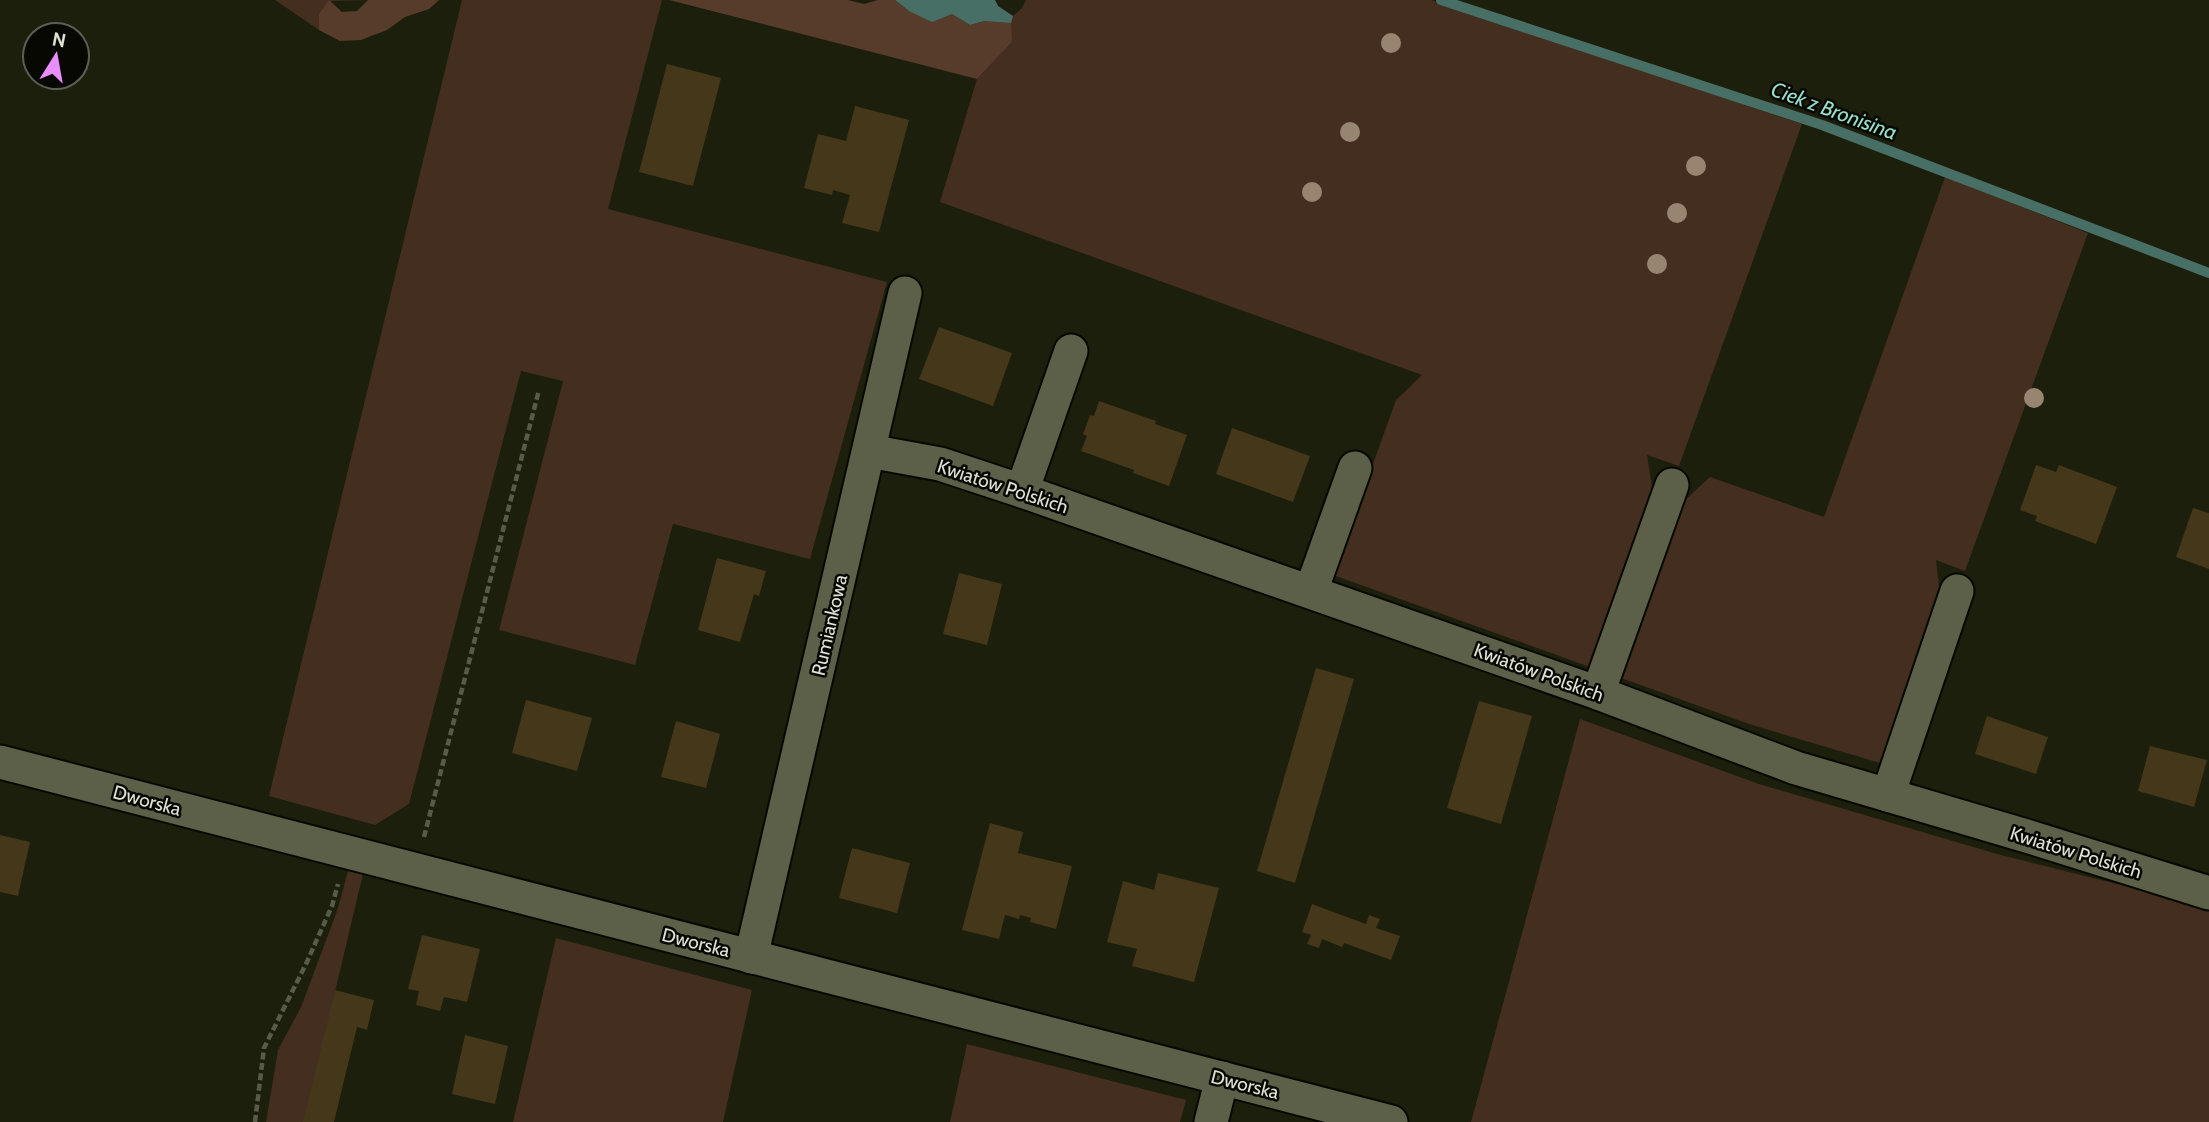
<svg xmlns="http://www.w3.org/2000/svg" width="2209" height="1122" font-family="Cabin,sans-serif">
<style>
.green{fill:#442e20}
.forest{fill:#573c2b}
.water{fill:#486f66}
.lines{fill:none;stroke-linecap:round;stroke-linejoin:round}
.stream{stroke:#486f66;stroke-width:10}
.building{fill:#44371a}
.street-casing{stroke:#070900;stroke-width:37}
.path{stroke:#585b49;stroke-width:4.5;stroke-dasharray:7 3.5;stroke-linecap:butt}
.street{stroke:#5c6049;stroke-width:33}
.tree{fill:#978571}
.labels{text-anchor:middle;stroke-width:5;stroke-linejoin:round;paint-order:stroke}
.street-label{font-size:19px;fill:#dfe1d4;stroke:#070802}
.water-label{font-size:21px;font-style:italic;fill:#95dfcd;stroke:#070802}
</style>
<rect width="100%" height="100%" fill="#1c1f0b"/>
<g class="green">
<polygon points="275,0 368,0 329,1 319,14 319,30"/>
<polygon points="462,0 662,0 608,209 887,282 810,559 673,524 635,665 499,630 563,381 521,371 409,804 375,825 269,796"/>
<polygon points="895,0 995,0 998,6 1013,16 1022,8 1026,0 1431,0 1802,124 1679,466 1647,455 1653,493 1590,667 1333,575 1396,400 1422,375 940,202 977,79 1012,42 984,21 970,25 952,14 932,22"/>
<polygon points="1945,177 2088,233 1965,571 1936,560 1940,595 1880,763 1749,724 1621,678 1682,503 1710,477 1824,517"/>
<polygon points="1580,719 1759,784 1997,854 2209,907 2209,1122 1471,1122"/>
<polygon points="348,871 363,874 304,1122 266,1122 278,1050 301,1007 337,911"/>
<polygon points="556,938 752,990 723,1122 513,1122"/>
<polygon points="967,1044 1186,1100 1180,1122 950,1122"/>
</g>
<g class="forest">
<polygon points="329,0 342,12 357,11 368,0 439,0 429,9 405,17 387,30 361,40 340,41 319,30 319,14"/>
<polygon points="669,0 848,0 864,4 878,0 895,0 909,11 952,14 970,25 984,21 1011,23 1012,42 977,79"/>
</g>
<polygon class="water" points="895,0 995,0 998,6 1013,16 1011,23 984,21 970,25 952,14 932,22 909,11"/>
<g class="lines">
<polyline class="stream" points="1441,0 1822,125 2209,273"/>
</g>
<g class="building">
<polygon points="667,64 721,78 693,186 639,172"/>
<polygon points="855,106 909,120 879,232 842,223 850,195 833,190 832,195 804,188 818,134 846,141"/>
<polygon points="939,327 1012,353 993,406 919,379"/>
<polygon points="1099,401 1156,421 1155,424 1187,435 1169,486 1133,473 1134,470 1081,451 1087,436 1083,434 1090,415 1094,416"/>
<polygon points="1232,428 1310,456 1293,502 1216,474"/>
<polygon points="2036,465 2056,472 2059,465 2117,487 2096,544 2035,521 2037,516 2020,510"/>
<polygon points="2193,508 2209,513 2209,569 2176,557"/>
<polygon points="717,558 766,571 759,596 754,594 740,642 698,630"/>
<polygon points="959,573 1002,584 987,645 943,634"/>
<polygon points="1316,668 1354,679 1295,883 1257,871"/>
<polygon points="526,700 592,718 577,771 512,753"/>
<polygon points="1479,701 1532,716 1501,824 1447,808"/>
<polygon points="1987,716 2048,737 2036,774 1975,754"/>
<polygon points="676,721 720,734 706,788 661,777"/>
<polygon points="2150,746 2207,760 2194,807 2138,791"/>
<polygon points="990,823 1023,832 1018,853 1072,866 1056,929 1030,922 1031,918 1020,915 1019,919 1005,915 999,939 962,930"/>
<polygon points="0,835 30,842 18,896 0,892"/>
<polygon points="852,848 910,863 897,913 839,898"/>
<polygon points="1158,873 1219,888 1194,982 1132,966 1137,949 1107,942 1123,881 1154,890"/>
<polygon points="1312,904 1366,924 1369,915 1380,919 1376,928 1400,936 1391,960 1344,943 1342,947 1322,939 1319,948 1307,944 1311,935 1302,932"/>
<polygon points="422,935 480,949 467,1002 444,997 440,1011 416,1005 419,991 408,989"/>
<polygon points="335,990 374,1000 367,1030 357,1027 334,1122 303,1122"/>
<polygon points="465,1035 508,1046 495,1104 452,1094"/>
</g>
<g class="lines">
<g class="street-casing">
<g id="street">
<polyline points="869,451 940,464 1022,491 1598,693 1796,768 2033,838 2209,893"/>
<polyline points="1022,491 1071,351"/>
<polyline points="1311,591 1355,468"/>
<polyline points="1598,693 1672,485"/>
<polyline points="0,762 1391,1122"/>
<polyline points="1888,795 1957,591"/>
<polyline points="751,957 905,293"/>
<polyline points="1211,1122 1222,1078"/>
</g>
</g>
<g class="path">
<polyline points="424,837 539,390"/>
<polyline points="255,1122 264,1048 306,964 332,906 338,884"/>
</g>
<use href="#street" class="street"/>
</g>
<g class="tree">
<circle cx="1391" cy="43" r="10"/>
<circle cx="1350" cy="132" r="10"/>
<circle cx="1696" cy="166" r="10"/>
<circle cx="1312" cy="192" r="10"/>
<circle cx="1677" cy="213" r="10"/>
<circle cx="1657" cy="264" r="10"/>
<circle cx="2034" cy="398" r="10"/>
</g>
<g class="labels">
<g class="street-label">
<text transform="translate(1003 486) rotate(18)" y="7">Kwiatów Polskich</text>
<text transform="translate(829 625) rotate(-77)" y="7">Rumiankowa</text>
<text transform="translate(1539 672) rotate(20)" y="7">Kwiatów Polskich</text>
<text transform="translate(147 800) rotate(15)" y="7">Dworska</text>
<text transform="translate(2076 852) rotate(17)" y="7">Kwiatów Polskich</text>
<text transform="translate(696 942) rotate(14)" y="7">Dworska</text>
<text transform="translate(1245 1084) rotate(14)" y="7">Dworska</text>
</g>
<g class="water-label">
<text transform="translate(1834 111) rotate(20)" y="7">Ciek z Bronisina</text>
</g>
</g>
<g transform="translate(56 56) rotate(11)"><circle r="33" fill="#070802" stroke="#5d5f56" stroke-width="2"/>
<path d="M0-5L12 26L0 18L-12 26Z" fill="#e98efe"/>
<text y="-10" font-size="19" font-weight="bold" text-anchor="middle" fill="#dfe1d4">N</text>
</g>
</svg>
